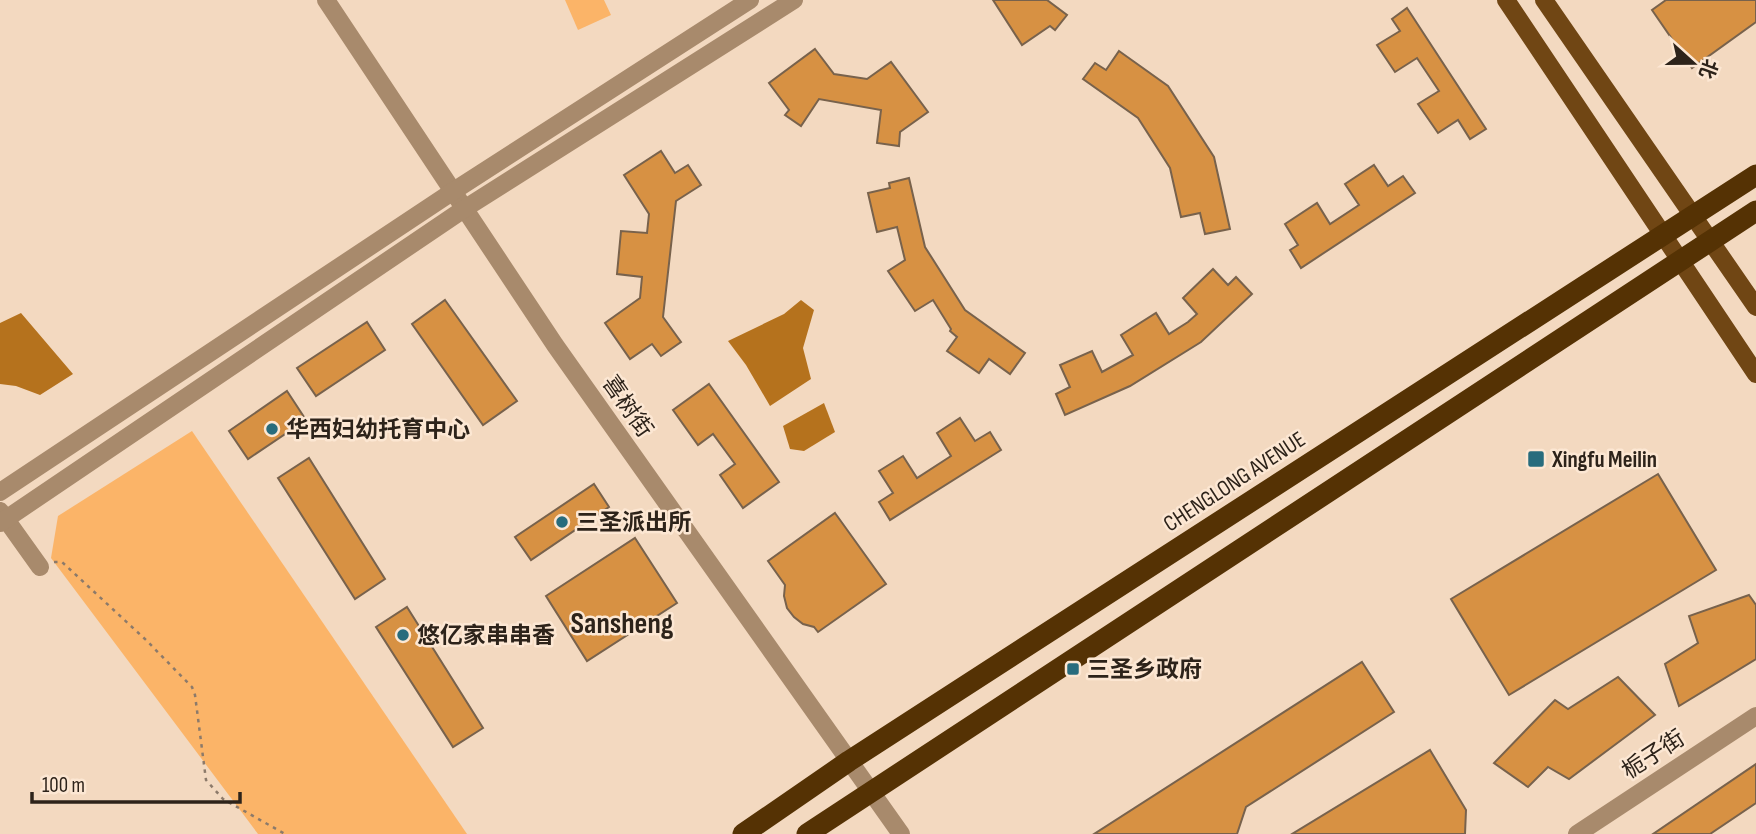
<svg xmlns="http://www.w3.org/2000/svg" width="1756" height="834" font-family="'Sofia Sans Condensed','Noto Sans SC',sans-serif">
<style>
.green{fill:#fbb468}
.water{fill:#b5721d}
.building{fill:#d79143;stroke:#78624c;stroke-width:2}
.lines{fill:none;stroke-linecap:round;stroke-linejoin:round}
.path{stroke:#8c7a6a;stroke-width:2.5;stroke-dasharray:3.5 5;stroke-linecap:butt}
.minor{stroke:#a88a6c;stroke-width:18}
.major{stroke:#704614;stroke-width:18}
.highway{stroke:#553204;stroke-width:21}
.poi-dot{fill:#286c7d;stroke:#fce7d3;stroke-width:2.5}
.labels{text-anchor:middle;stroke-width:5;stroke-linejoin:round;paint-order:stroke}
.street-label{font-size:23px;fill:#2d231a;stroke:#fce7d3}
.poi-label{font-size:23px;font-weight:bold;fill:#2d231a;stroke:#fce7d3;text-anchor:start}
.district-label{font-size:30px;font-weight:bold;fill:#2d231a;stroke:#fce7d3}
</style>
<rect width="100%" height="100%" fill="#f3d9c0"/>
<g class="green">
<polygon points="565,0 604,0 611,15 578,30"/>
<polygon points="192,431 467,834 258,834 51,558 58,516"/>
</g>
<g class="water">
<polygon points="801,300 814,310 803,348 811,379 770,406 746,365 728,341 784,314"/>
<polygon points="21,313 73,374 40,395 16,386 0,384 0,323"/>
<polygon points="824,403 835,432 804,451 790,449 783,426"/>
</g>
<g class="building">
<polygon points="993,0 1047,0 1067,15 1055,30 1050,26 1022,45"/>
<polygon points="1666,0 1756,0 1756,22 1692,68 1652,10"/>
<polygon points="1407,8 1486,129 1470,139 1458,120 1438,133 1418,104 1439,91 1417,58 1395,72 1377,45 1400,31 1392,19"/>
<polygon points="815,49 834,74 867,79 891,62 928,112 900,132 899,146 877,143 881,110 819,99 801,126 785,115 789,110 769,83"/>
<polygon points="1119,51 1168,86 1214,157 1230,229 1205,234 1200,213 1181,217 1170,168 1138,118 1083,79 1095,63 1106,70"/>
<polygon points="661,151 675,173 688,165 701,185 676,201 663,317 681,342 661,356 652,344 630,359 605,323 640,298 642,277 617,274 621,231 647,233 649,214 624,175"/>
<polygon points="1374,165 1388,186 1403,176 1415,193 1301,268 1290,250 1298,245 1285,224 1317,203 1330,224 1359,205 1345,184"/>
<polygon points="909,178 925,247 965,310 1025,353 1010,374 989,359 979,373 947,351 957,337 950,331 951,329 933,300 915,311 888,271 905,260 897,227 877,232 868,193 890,188 889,183"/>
<polygon points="1213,269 1228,285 1236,277 1252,294 1201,342 1130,386 1065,415 1056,394 1070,387 1060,365 1092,351 1102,372 1133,355 1121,335 1156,313 1169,334 1188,322 1197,314 1183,298"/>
<polygon points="445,300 517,401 483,425 412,324"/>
<polygon points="367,322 385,350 316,396 297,368"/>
<polygon points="709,384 779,482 743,508 720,475 735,464 713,434 698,445 673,410"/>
<polygon points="287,391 306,420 248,459 229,431"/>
<polygon points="960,418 975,441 990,432 1001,450 890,520 879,502 893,493 879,471 903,456 917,478 951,456 937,433"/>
<polygon points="309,458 385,579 355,599 278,478"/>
<polygon points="1658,474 1716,570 1509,695 1451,599"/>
<polygon points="594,484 609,507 531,560 515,537"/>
<polygon points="835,513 886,584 818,632 814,627 803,624 794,617 787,608 784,596 785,585 768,561"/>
<polygon points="635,538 677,603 587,661 546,596"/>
<polygon points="1749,595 1756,605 1756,659 1679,706 1665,664 1698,643 1689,616"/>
<polygon points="407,607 483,728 453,747 376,627"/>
<polygon points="1362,662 1394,712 1246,807 1237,834 1094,834"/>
<polygon points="1618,677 1655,715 1569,779 1548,767 1528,787 1494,763 1555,700 1568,709"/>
<polygon points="1430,750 1466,810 1465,834 1292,834"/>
<polygon points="1756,764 1756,803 1710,834 1653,834"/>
</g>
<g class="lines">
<polyline class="path" points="54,562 62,562 146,640 192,687 195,695 206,780 223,799 285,834"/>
<g class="minor">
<polyline points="326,0 555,345 901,834"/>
<polyline points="0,492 452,192 750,0"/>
<polyline points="0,511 40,567"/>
<polyline points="0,523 464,209 794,0"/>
<polyline points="1577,834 1756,716"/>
</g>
<g class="major">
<polyline points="1506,0 1756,374"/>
<polyline points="1544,0 1756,307"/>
</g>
<g class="highway">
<polyline points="743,834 849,761 1756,175"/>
<polyline points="807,834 1756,211"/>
</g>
</g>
<g class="poi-dot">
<circle cx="272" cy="429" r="7"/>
<rect x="1527" y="450" width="18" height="18" rx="3.5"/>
<circle cx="562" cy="522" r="7"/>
<circle cx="403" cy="635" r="7"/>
<rect x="1066" y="662" width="14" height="14" rx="3.5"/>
</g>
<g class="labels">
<g class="street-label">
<text transform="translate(628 406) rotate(55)" y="8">喜树街</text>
<text transform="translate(1234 481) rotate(-33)" y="8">CHENGLONG AVENUE</text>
<text transform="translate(1653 754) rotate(-33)" y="8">栀子街</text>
</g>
<g class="poi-label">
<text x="286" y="437">华西妇幼托育中心</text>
<text x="1552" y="467">Xingfu Meilin</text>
<text x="576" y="530">三圣派出所</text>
<text x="417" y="643">悠亿家串串香</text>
<text x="1087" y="677">三圣乡政府</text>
</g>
<g class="district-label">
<text x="622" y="633">Sansheng</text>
</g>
</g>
<g transform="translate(1693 63) rotate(111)" stroke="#fce7d3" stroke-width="5" paint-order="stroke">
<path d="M0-5L12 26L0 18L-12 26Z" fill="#2d231a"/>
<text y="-10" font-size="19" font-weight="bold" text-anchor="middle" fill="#2d231a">北</text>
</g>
<path d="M32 792v10h208v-10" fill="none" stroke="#2d231a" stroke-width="3.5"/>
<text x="42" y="792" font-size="21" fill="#2d231a" stroke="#fce7d3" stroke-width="5" paint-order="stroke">100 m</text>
</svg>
